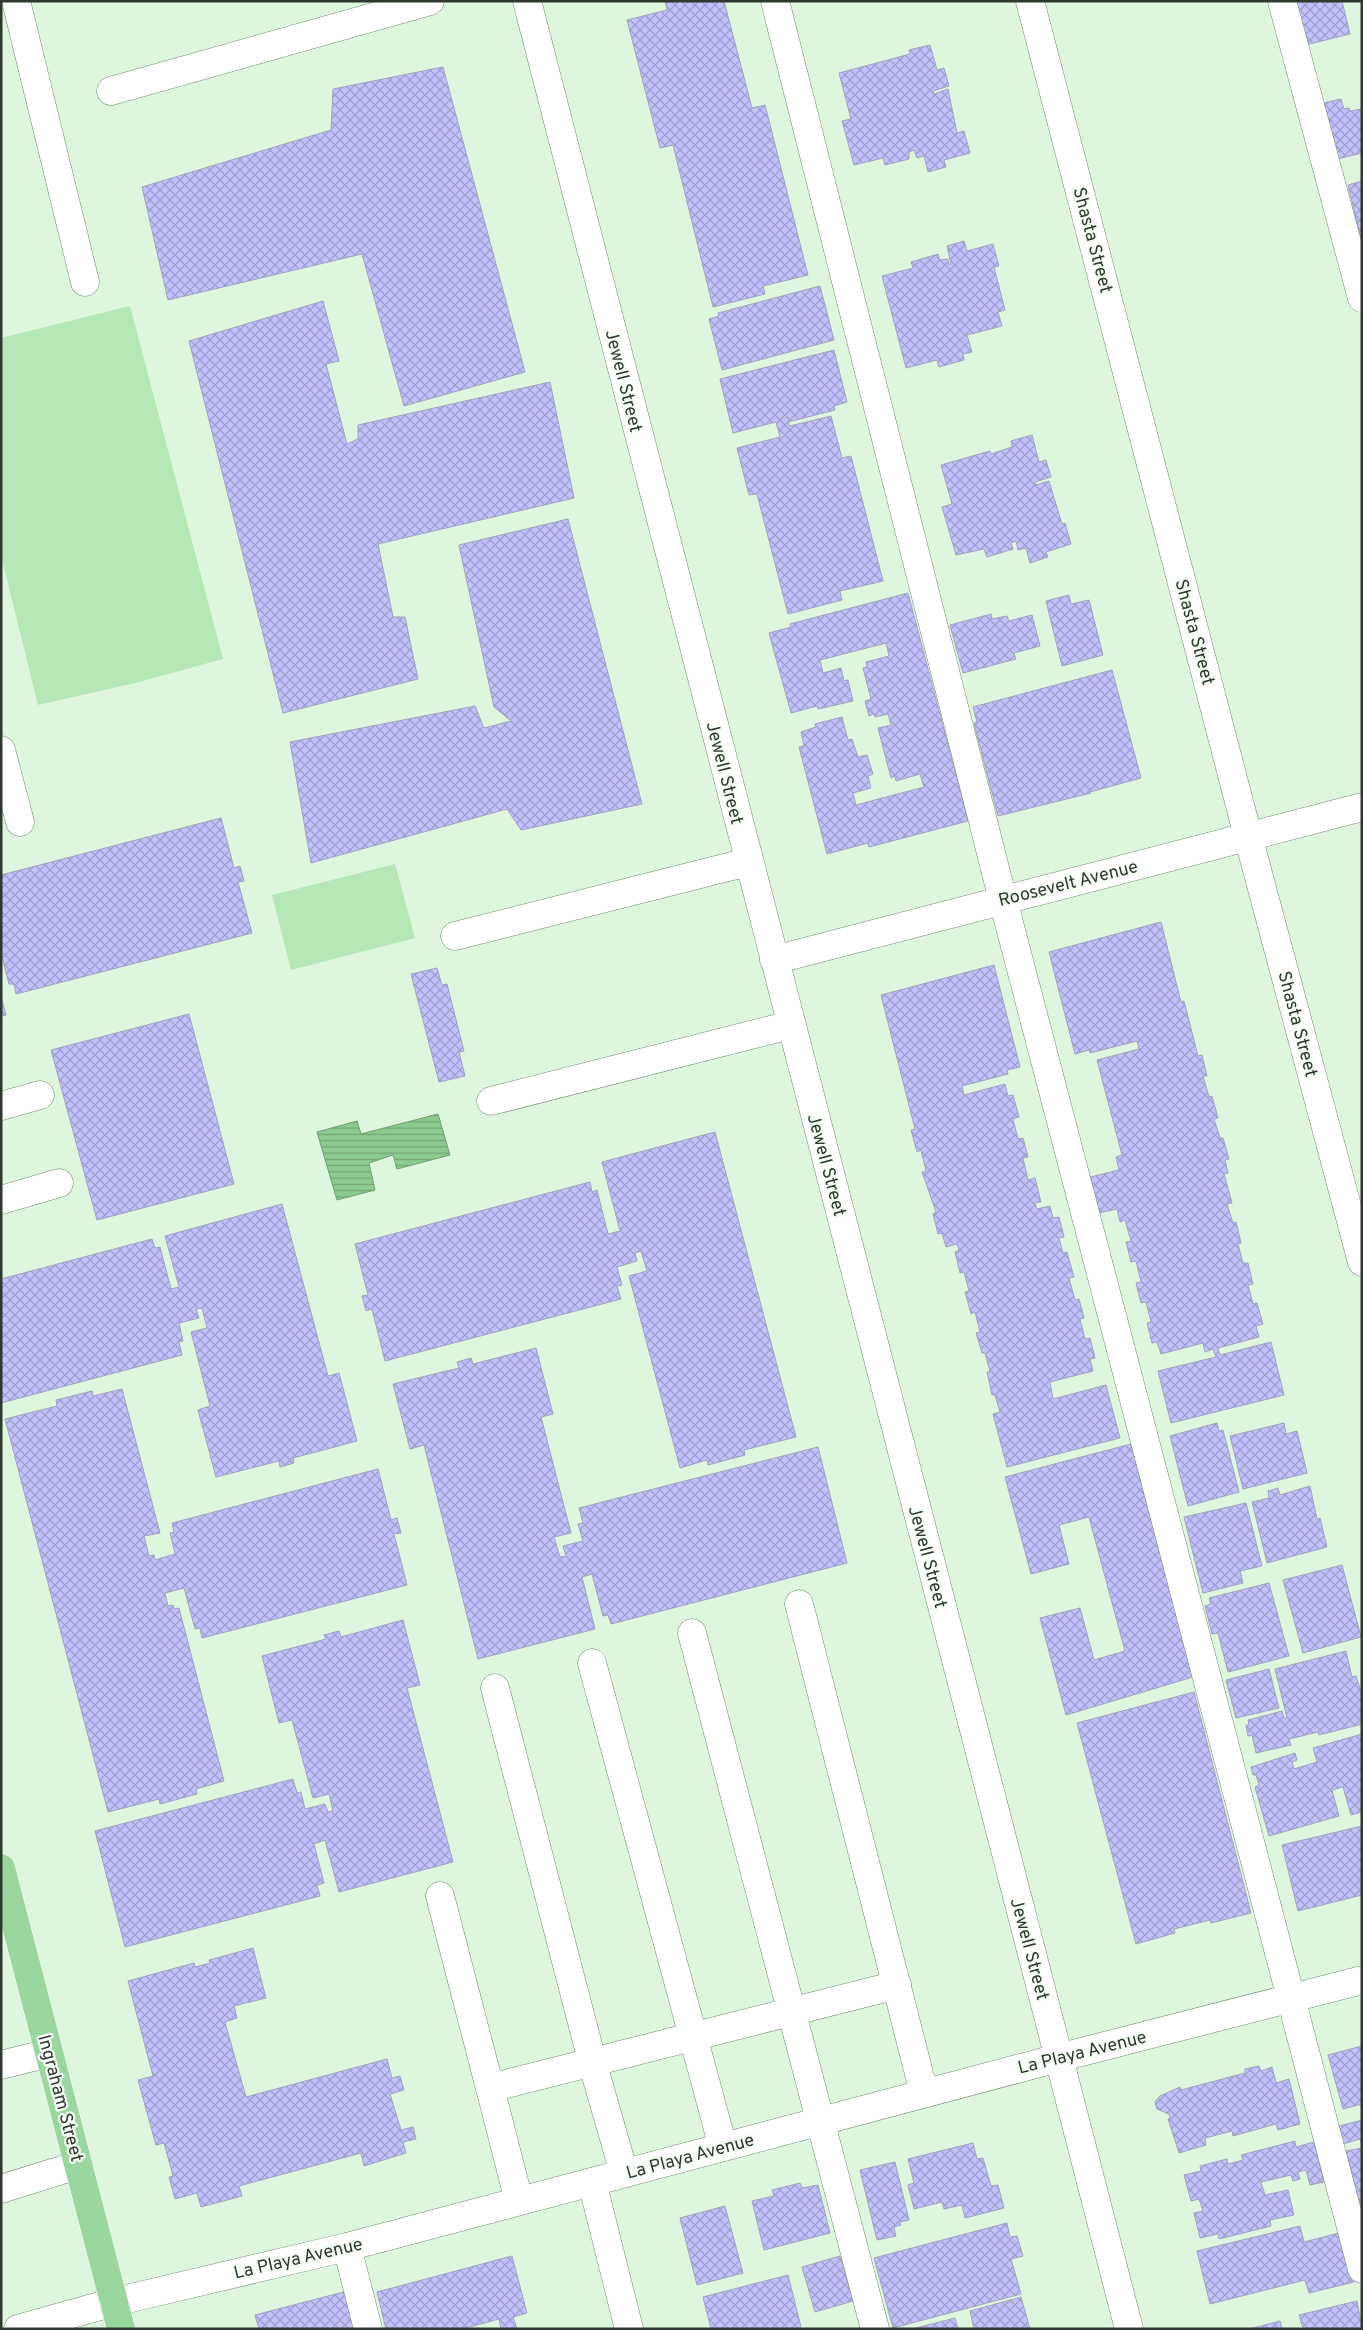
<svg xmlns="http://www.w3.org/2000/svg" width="1363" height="2330" font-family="Overpass,sans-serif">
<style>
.grass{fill:#b5e8b6}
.water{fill:url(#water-rules);stroke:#709f72}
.building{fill:url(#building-cross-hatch);stroke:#a2a2bd}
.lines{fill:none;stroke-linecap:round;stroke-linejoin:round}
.minor-casing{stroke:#748974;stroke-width:29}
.major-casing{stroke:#fff;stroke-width:29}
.minor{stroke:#fff;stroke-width:28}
.major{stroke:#99d79f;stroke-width:28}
.labels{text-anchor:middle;stroke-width:4.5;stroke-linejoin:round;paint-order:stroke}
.street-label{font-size:18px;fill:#2f382f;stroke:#f5fef5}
</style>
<defs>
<pattern id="water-rules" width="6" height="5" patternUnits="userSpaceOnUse" patternTransform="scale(1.25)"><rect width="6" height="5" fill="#8ccb8f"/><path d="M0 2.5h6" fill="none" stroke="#73a675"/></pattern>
<pattern id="building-cross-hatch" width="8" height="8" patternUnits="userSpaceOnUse" patternTransform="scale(1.25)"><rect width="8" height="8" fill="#c2c1fe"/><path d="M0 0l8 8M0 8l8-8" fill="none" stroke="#9e9ece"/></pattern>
</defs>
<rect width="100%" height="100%" fill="#def5de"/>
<g class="grass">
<polygon points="130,306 223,659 135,683 38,705 1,555 1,338"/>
<polygon points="395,864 415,938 291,970 272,895"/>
</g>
<polygon class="water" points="438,1114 450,1155 397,1169 393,1155 369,1163 375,1190 337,1200 317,1132 357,1121 361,1134"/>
<g class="building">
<polygon points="665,1 724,1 752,108 765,105 808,275 763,286 765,294 713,307 673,145 660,148 627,20 667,10"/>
<polygon points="1303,1 1342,1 1350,34 1305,45 1294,3"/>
<polygon points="930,45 937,70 944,68 949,86 933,91 934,94 948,89 957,133 964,131 970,153 944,160 946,167 928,172 924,156 917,158 914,150 909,152 909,159 885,165 883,158 854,165 842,121 851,119 839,73 910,54 909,50"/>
<polygon points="443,67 525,372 404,406 362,254 168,300 142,187 331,130 333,89"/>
<polygon points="1341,99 1344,109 1349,108 1350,111 1362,109 1362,153 1333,160 1319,104"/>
<polygon points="1362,181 1362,243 1348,185"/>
<polygon points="964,241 967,251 993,244 999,266 994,267 1005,310 998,312 1002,326 967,335 972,352 963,354 964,360 939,367 937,360 906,368 882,276 913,268 911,262 938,254 940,260 948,259 949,264 951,264 947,246"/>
<polygon points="820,286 834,340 722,370 709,319 719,316 718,313"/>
<polygon points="323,301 339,361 326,364 347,444 358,439 358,425 550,382 574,498 378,544 393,617 405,617 418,679 283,713 189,341"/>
<polygon points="834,350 847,402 834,406 835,410 788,422 790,426 831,416 842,458 851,456 883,581 840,591 842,600 788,614 757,494 749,495 737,448 780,437 776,422 733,433 720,379"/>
<polygon points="1032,435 1039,462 1046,460 1051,477 1035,482 1036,485 1049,481 1062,524 1065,523 1071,544 1046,552 1048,557 1030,563 1026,548 1018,550 1016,541 1011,543 1013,549 987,557 984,549 956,555 942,507 952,504 941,465 990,451 991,454 1012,447 1011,441"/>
<polygon points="568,519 642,804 521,830 507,809 311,863 290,742 475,706 484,728 511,721 494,707 459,545"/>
<polygon points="908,593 968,821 869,847 868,843 827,854 799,747 804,746 801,732 816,727 815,724 842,717 848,740 852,739 858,757 867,755 873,774 868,776 871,788 853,793 856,805 924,787 920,774 896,781 895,776 891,778 878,728 891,725 888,714 875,717 874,714 869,716 865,701 871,699 863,668 867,667 866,662 889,656 886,643 820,660 823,673 841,668 844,681 848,680 853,701 818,709 817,706 791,713 769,633 791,627 790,624"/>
<polygon points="1069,595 1071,604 1089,600 1103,655 1062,666 1046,601"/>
<polygon points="991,614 992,619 1007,616 1009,621 1032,615 1040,646 1014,653 1016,659 963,673 950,625"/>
<polygon points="1112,670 1141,778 1090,792 1091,793 998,816 974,723 977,722 973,707"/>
<polygon points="221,818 234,868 240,866 244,881 238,882 252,933 16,994 14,984 9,984 1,953 1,875"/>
<polygon points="1161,922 1181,1002 1184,1001 1198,1056 1202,1055 1207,1076 1203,1076 1209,1097 1212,1096 1218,1118 1214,1119 1220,1138 1223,1138 1229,1159 1225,1160 1228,1173 1224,1174 1232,1203 1227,1204 1233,1223 1236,1222 1241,1243 1238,1244 1243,1263 1248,1263 1253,1284 1248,1285 1253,1304 1257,1303 1263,1324 1256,1326 1259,1337 1218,1348 1220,1355 1271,1342 1284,1395 1171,1423 1158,1371 1216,1357 1213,1349 1205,1352 1203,1343 1161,1354 1157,1342 1152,1343 1147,1323 1151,1322 1146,1302 1141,1303 1136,1283 1141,1282 1136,1261 1131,1262 1126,1242 1131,1241 1125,1220 1120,1222 1117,1209 1099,1213 1090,1177 1119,1170 1116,1157 1122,1155 1097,1060 1139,1049 1137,1041 1090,1053 1089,1050 1075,1054 1049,952"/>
<polygon points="994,965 1020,1067 1007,1070 1008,1074 962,1086 964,1095 1005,1084 1008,1096 1013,1095 1019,1117 1013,1119 1018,1139 1023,1138 1028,1157 1023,1158 1028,1180 1035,1178 1041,1202 1035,1203 1037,1209 1050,1206 1053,1218 1059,1217 1064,1237 1059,1238 1063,1253 1067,1252 1074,1277 1069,1278 1075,1300 1079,1299 1084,1318 1080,1319 1085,1339 1090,1338 1095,1358 1090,1359 1093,1371 1050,1382 1053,1399 1106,1385 1120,1438 1007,1467 993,1414 1000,1412 995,1395 992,1395 987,1372 990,1372 985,1353 982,1353 976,1333 980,1332 975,1312 971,1314 965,1292 969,1291 964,1272 960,1273 955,1252 959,1250 957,1244 946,1247 942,1233 938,1234 933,1214 936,1212 922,1172 926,1171 921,1150 917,1152 911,1130 915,1129 881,995"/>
<polygon points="437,968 442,985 447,984 464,1051 459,1052 465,1076 439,1082 411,974"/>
<polygon points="1,996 6,1015 1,1016"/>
<polygon points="189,1014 234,1184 97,1220 51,1050"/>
<polygon points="715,1132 796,1437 744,1450 745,1455 708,1465 707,1460 680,1468 629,1276 647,1271 641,1251 635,1253 637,1261 617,1267 622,1285 617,1286 621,1299 385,1361 372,1309 366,1311 362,1296 368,1295 355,1244 590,1182 592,1192 597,1190 608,1234 620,1231 602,1162"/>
<polygon points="282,1204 328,1376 339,1373 357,1441 293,1458 294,1463 280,1467 279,1461 216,1477 198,1410 210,1406 191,1332 207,1328 202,1308 196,1309 199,1318 179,1323 183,1341 179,1342 182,1355 1,1403 1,1279 152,1239 155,1248 160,1247 171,1289 179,1287 165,1236"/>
<polygon points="536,1348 553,1414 541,1417 571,1533 554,1537 560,1557 566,1556 563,1546 583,1541 578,1524 583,1523 579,1508 818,1447 847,1563 611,1624 608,1615 603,1616 592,1574 582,1577 595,1629 478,1659 424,1445 410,1449 393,1384 459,1368 457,1362 471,1358 473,1364"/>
<polygon points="122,1389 160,1533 144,1536 149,1556 154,1555 155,1560 175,1554 170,1533 174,1532 172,1523 378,1469 391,1520 397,1518 401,1533 394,1534 407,1585 202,1638 200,1628 195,1629 184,1588 165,1593 168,1606 173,1605 174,1609 179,1608 224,1781 196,1789 197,1794 160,1804 159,1799 108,1812 5,1419 57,1406 56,1400 92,1391 93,1396"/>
<polygon points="1217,1423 1219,1431 1223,1430 1239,1492 1188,1506 1170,1436"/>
<polygon points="1284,1423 1286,1434 1297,1431 1307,1473 1243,1489 1230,1436"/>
<polygon points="1131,1444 1193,1677 1066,1715 1040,1618 1080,1608 1094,1660 1125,1651 1089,1517 1059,1525 1069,1564 1031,1574 1005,1477"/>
<polygon points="1310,1486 1317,1519 1320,1518 1327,1547 1267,1563 1252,1502 1269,1498 1268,1491 1278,1488 1280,1495"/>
<polygon points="1246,1503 1262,1566 1240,1571 1243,1583 1203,1593 1184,1517"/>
<polygon points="1342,1565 1361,1637 1303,1653 1283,1580"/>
<polygon points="1269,1583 1289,1656 1228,1672 1218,1633 1212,1634 1205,1606 1211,1604 1209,1598"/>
<polygon points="403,1620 420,1685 407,1688 453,1862 339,1892 325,1840 314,1844 324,1883 317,1885 320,1896 125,1947 95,1831 293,1779 297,1793 301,1792 305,1809 325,1804 328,1812 333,1811 329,1794 313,1798 292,1720 279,1723 262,1656 326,1639 324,1635 339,1631 341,1637"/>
<polygon points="1346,1651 1352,1677 1356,1676 1362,1695 1362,1724 1319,1735 1318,1732 1289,1739 1291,1745 1256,1753 1252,1735 1248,1736 1246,1725 1249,1725 1248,1720 1282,1711 1284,1718 1287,1718 1275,1669"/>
<polygon points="1269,1669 1279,1708 1236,1718 1226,1680"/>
<polygon points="1194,1692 1251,1913 1211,1923 1210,1920 1174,1929 1175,1933 1136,1944 1077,1723"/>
<polygon points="1362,1734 1362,1812 1351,1815 1343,1787 1332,1790 1339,1816 1269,1836 1255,1787 1259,1785 1256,1775 1253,1775 1251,1767 1295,1753 1297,1760 1292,1762 1294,1769 1317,1762 1313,1748"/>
<polygon points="1362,1826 1362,1895 1298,1911 1282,1845"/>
<polygon points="253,1948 266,1998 234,2006 237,2018 225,2022 246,2097 387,2059 392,2078 400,2076 404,2090 390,2094 401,2130 413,2127 416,2139 403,2142 406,2153 364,2166 361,2153 239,2186 242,2196 201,2207 197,2193 175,2199 169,2177 173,2176 164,2143 156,2145 138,2080 153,2076 128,1981 194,1963 195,1967 210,1963 209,1960"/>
<polygon points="1362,2046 1362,2104 1343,2109 1328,2055"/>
<polygon points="1259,2066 1261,2071 1272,2067 1276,2083 1289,2079 1300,2124 1278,2130 1276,2124 1233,2136 1232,2131 1205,2138 1206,2145 1179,2153 1168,2119 1170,2118 1169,2114 1157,2109 1155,2102 1160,2096 1180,2087 1181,2090 1245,2073 1245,2069"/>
<polygon points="1362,2120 1362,2146 1360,2139 1343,2144 1339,2126"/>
<polygon points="1295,2141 1296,2147 1314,2142 1324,2182 1310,2185 1306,2170 1298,2172 1300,2179 1293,2181 1291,2175 1261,2182 1265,2195 1288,2190 1294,2215 1270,2220 1271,2226 1219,2239 1218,2234 1200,2238 1194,2213 1203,2211 1199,2199 1191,2201 1184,2175 1201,2171 1200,2166 1227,2159 1228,2164 1243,2160 1241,2155"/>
<polygon points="973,2143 977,2159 983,2158 991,2186 998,2185 1004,2208 965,2218 962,2205 944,2209 942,2202 914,2209 908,2185 914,2183 908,2159"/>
<polygon points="1362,2148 1362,2206 1360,2206 1346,2151"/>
<polygon points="895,2162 909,2220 900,2222 901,2225 894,2227 896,2236 877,2240 860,2170"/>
<polygon points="800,2183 802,2188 818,2185 830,2233 764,2250 752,2201 774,2196 772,2190"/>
<polygon points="725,2206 743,2273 697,2285 680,2218"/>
<polygon points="1007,2223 1010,2237 1017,2236 1023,2256 1011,2259 1021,2294 893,2328 874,2258"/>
<polygon points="1300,2226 1304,2242 1339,2233 1354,2282 1309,2293 1305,2280 1210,2304 1197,2251"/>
<polygon points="512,2256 527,2313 513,2317 517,2329 501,2329 499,2319 462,2329 386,2329 377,2292"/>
<polygon points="840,2256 853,2301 815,2312 802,2267"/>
<polygon points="788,2275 801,2327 794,2329 711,2329 703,2297"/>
<polygon points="355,2289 366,2329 259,2329 255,2315"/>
<polygon points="1021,2297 1030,2329 974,2329 970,2311"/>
<polygon points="1357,2301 1362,2329 1303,2329 1299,2315"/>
<polygon points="955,2318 958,2329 912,2329"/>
<polygon points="1280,2321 1282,2329 1249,2329"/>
</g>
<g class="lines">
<g class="minor-casing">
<g id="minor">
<polyline points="16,1 85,282"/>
<polyline points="527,1 1129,2329"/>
<polyline points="775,1 1003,900 1362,2269"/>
<polyline points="1030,1 1248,836 1362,1262"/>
<polyline points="1282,1 1362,298"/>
<polyline points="111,91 430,1"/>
<polyline points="1,750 20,822"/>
<polyline points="455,936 748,862"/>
<polyline points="774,960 1362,807"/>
<polyline points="491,1101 790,1025"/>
<polyline points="1,1106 40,1095"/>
<polyline points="1,1200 59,1183"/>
<polyline points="799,1604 924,2093"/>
<polyline points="692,1633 875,2329"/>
<polyline points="592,1663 723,2147"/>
<polyline points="495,1688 595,2072 624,2173"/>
<polyline points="440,1896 490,2088"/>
<polyline points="1,2065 49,2053"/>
<polyline points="592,2182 629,2329"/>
<polyline points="1,2189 78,2165"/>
<polyline points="519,2201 490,2088 897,1985"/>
<polyline points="347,2247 368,2329"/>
<polyline points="18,2329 114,2302 347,2247 1058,2058 1362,1980"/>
</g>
</g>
<g class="major-casing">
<polyline id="major" points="1,1868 121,2329"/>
</g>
<use href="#minor" class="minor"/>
<use href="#major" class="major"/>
</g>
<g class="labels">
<g class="street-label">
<text transform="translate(1093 240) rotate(75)" y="6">Shasta Street</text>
<text transform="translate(624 381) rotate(76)" y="6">Jewell Street</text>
<text transform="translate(1195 632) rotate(75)" y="6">Shasta Street</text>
<text transform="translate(725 773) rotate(76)" y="6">Jewell Street</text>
<text transform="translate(1068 883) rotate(-14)" y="6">Roosevelt Avenue</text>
<text transform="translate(1298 1024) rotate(75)" y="6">Shasta Street</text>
<text transform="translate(827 1165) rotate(75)" y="6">Jewell Street</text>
<text transform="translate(928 1557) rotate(75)" y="6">Jewell Street</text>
<text transform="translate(1030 1949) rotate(75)" y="6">Jewell Street</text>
<text transform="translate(1082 2052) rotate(-14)" y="6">La Playa Avenue</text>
<text transform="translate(61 2098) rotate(75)" y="6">Ingraham Street</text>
<text transform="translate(690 2156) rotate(-15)" y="6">La Playa Avenue</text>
<text transform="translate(298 2258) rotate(-13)" y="6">La Playa Avenue</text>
</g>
</g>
<rect width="1363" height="2330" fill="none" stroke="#2f382f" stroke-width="5"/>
</svg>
